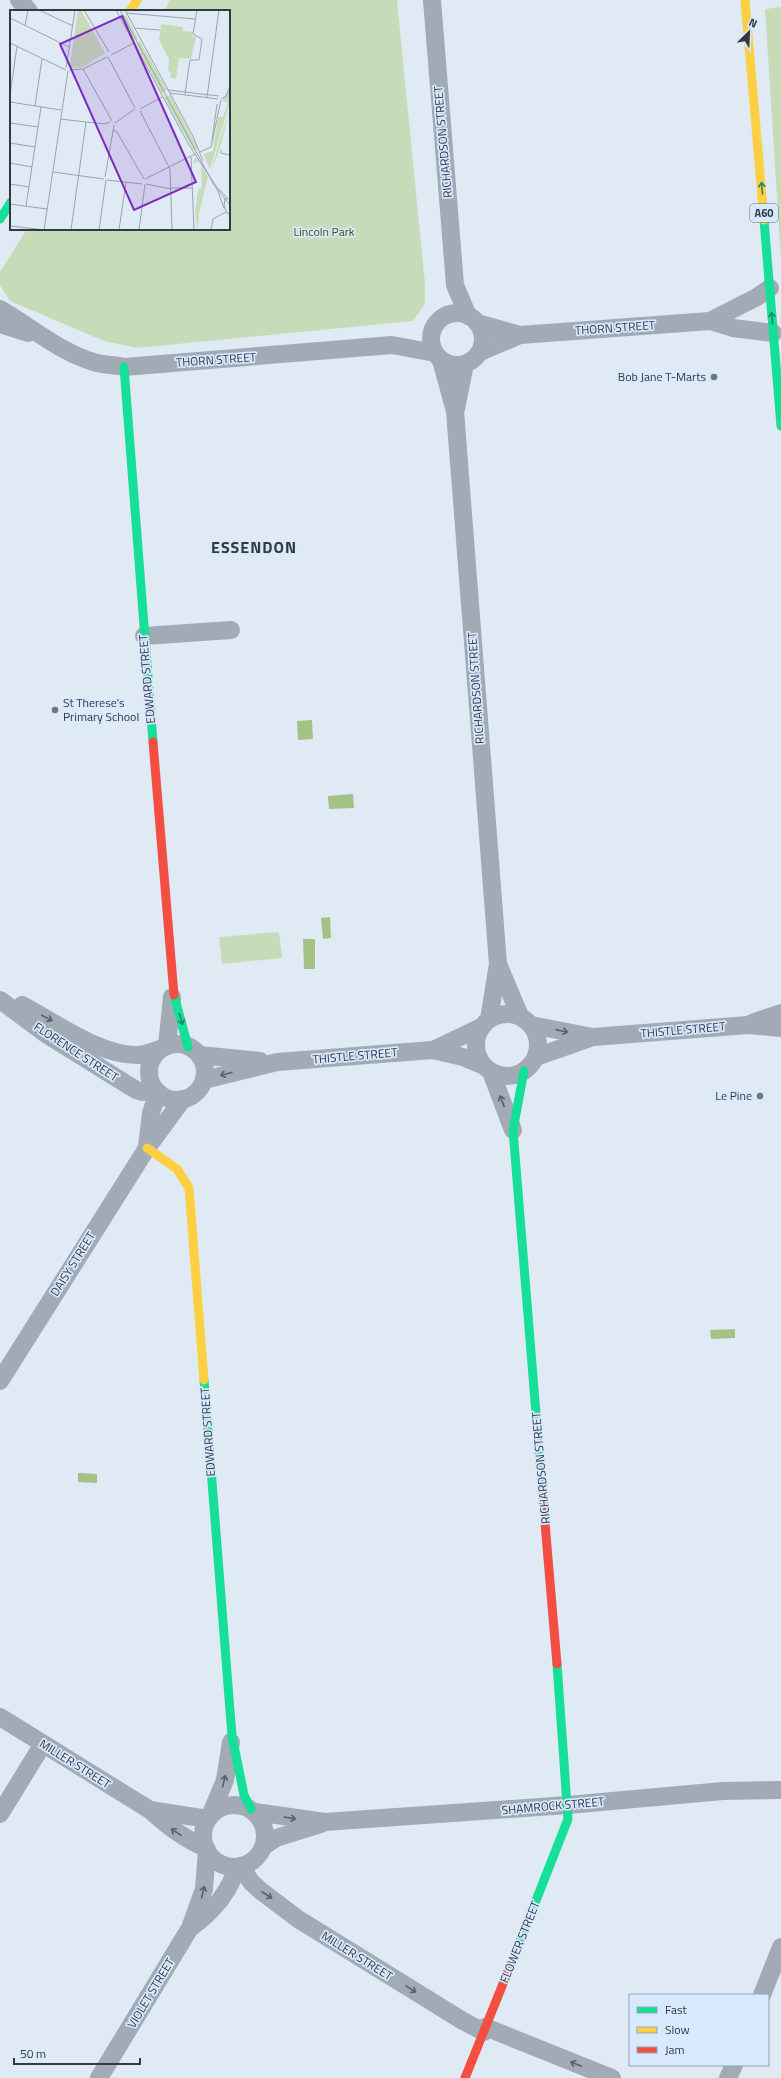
<svg xmlns="http://www.w3.org/2000/svg" width="781" height="2078" font-family="'Titillium Web',sans-serif">
<style>
.green{fill:#c6dcb9}
.water{fill:#a4c186}
.lines{fill:none;stroke-linecap:round;stroke-linejoin:round}
.street{stroke:#a1aab5;stroke-width:18}
.fast{stroke:#16e098;stroke-width:9}
.slow{stroke:#ffcf43;stroke-width:9}
.jam{stroke:#f24e42;stroke-width:9}
.oneway{stroke:#258469}
.oneway2{stroke:#58616b}
.poi-dot{fill:#6e7781;stroke:#d8e9fd;stroke-width:1.5}
.labels{text-anchor:middle;stroke-width:3.5;stroke-linejoin:round;paint-order:stroke}
.shield{fill:#d8e9fd;stroke:#636e7b;stroke-width:1}
.shield-label{font-size:11px;font-weight:bold;fill:#313943}
.street-label{font-size:12px;fill:#313943;stroke:#d8e9fd}
.park-label{font-size:12px;fill:#38500f;stroke:#d8e9fd}
.poi-label{font-size:12px;fill:#313943;stroke:#d8e9fd;text-anchor:end}
.district-label{font-size:16px;font-weight:bold;letter-spacing:1px;fill:#313943;stroke:#d8e9fd}
.inset-road{fill:none;stroke:#9aa3ae;stroke-width:1}
.view{fill:#7b2cbf;fill-opacity:0.15;stroke:#7b2cbf;stroke-width:2}
.inset-edge{fill:none;stroke:#313943;stroke-width:2}
</style>
<rect width="100%" height="100%" fill="#e0eaf5"/>
<g class="green">
<polygon points="170,0 397,0 425,284 425,304 413,321 137,348 104,341 10,301 0,285 0,272 27,229 229,229 229,11 164,11"/>
<polygon points="781,7 781,260 765,9"/>
<polygon points="279,932 282,958 222,964 219,937"/>
</g>
<g class="water">
<polygon points="312,720 313,739 298,740 297,721"/>
<polygon points="353,794 354,808 329,809 328,796"/>
<polygon points="330,917 331,938 323,939 321,918"/>
<polygon points="303,939 315,939 315,969 304,969"/>
<polygon points="735,1329 735,1338 711,1339 710,1330"/>
<polygon points="78,1473 97,1474 97,1483 78,1482"/>
</g>
<g class="lines">
<g class="street">
<polyline points="19,0 29,11"/>
<polyline points="432,0 455,285 468,316"/>
<path d="M0 309C32 327 60 353 97 363 105 365 115 365 124 367L392 345 435 353"/>
<circle cx="457" cy="339" r="26"/>
<polyline points="710,321 757,297 770,288"/>
<polyline points="477,323 520,335"/>
<polyline points="0,324 28,333"/>
<polyline points="480,352 520,335 710,321 733,328 773,333"/>
<polyline points="441,360 455,411 498,964 489,1019"/>
<polyline points="456,409 465,364"/>
<polyline points="144,636 231,630"/>
<polyline points="498,964 520,1016"/>
<polyline points="0,1000 46,1034 136,1090 143,1092 156,1090"/>
<path d="M22 1005C55 1022 101 1057 140 1055 146 1054 154 1051 160 1049"/>
<circle cx="507" cy="1045" r="31"/>
<polyline points="752,1023 781,1013"/>
<polyline points="531,1025 593,1037"/>
<circle cx="177" cy="1072" r="28"/>
<polyline points="167,1046 172,997"/>
<polyline points="433,1050 479,1028"/>
<polyline points="199,1055 260,1061"/>
<polyline points="536,1057 593,1037 748,1025 781,1028"/>
<polyline points="491,1072 513,1130"/>
<polyline points="204,1080 277,1062 433,1050 463,1057 482,1065"/>
<polyline points="147,1147 151,1113 158,1092"/>
<polyline points="0,1381 147,1148 183,1099"/>
<path d="M0 1717 150 1810C167 1826 184 1839 206 1848"/>
<circle cx="234" cy="1836" r="31"/>
<polyline points="150,1810 208,1819"/>
<polyline points="255,1812 325,1822 568,1805 723,1791 781,1790"/>
<polyline points="0,1814 43,1744"/>
<polyline points="210,1816 225,1780 231,1742"/>
<polyline points="264,1846 276,1838 321,1824"/>
<polyline points="241,1866 251,1882 261,1891 298,1919 463,2021 484,2032"/>
<path d="M193 1926C213 1911 230 1891 237 1867"/>
<polyline points="762,1995 781,1947"/>
<polyline points="485,2027 612,2078"/>
<polyline points="99,2078 190,1928 204,1889 207,1850"/>
<polyline points="728,2078 734,2065"/>
</g>
<g class="fast">
<polyline points="0,219 11,202"/>
<polyline points="764,220 781,426"/>
<polyline points="124,367 153,742"/>
<polyline points="174,995 188,1047"/>
<polyline points="524,1071 513,1130 542,1488"/>
<polyline points="204,1380 232,1736 244,1795 251,1809"/>
<polyline points="513,1959 568,1819 557,1664"/>
</g>
<g class="slow">
<polyline points="745,0 764,220"/>
<polyline points="130,11 137,0"/>
<polyline points="147,1148 177,1169 189,1188 204,1380"/>
</g>
<g class="jam">
<polyline points="153,742 174,995"/>
<polyline points="542,1488 557,1664"/>
<polyline points="465,2078 513,1959"/>
</g>
</g>
<defs><path id="oneway-shaft" d="M-6 0H5M1.5-3L5.5 0L1.5 3" fill="none" stroke-width="1.6" stroke-linecap="round" stroke-linejoin="round"/></defs>
<g class="oneway">
<use href="#oneway-shaft" transform="translate(762 188) rotate(-95)"/>
<use href="#oneway-shaft" transform="translate(772 318) rotate(-95)"/>
<use href="#oneway-shaft" transform="translate(181 1019) rotate(74)"/>
</g>
<g class="oneway2">
<use href="#oneway-shaft" transform="translate(47 1018) rotate(28)"/>
<use href="#oneway-shaft" transform="translate(562 1031) rotate(12)"/>
<use href="#oneway-shaft" transform="translate(226 1074) rotate(166)"/>
<use href="#oneway-shaft" transform="translate(502 1101) rotate(-111)"/>
<use href="#oneway-shaft" transform="translate(224 1781) rotate(-76)"/>
<use href="#oneway-shaft" transform="translate(290 1818) rotate(10)"/>
<use href="#oneway-shaft" transform="translate(176 1832) rotate(-146)"/>
<use href="#oneway-shaft" transform="translate(203 1892) rotate(-77)"/>
<use href="#oneway-shaft" transform="translate(267 1895) rotate(33)"/>
<use href="#oneway-shaft" transform="translate(411 1989) rotate(32)"/>
<use href="#oneway-shaft" transform="translate(576 2064) rotate(-158)"/>
</g>
<g class="poi-dot">
<circle cx="714" cy="377" r="4"/>
<circle cx="55" cy="710" r="4"/>
<circle cx="760" cy="1096" r="4"/>
</g>
<g class="labels">
<rect class="shield" x="750" y="204" width="28" height="18" rx="3"/>
<g class="shield-label">
<text x="764" y="217">A60</text>
</g>
<g class="street-label">
<text transform="translate(443 142) rotate(-95)" y="4">RICHARDSON STREET</text>
<text transform="translate(615 328) rotate(-4)" y="4">THORN STREET</text>
<text transform="translate(216 360) rotate(-4)" y="4">THORN STREET</text>
<text transform="translate(147 679) rotate(-95)" y="4">EDWARD STREET</text>
<text transform="translate(476 688) rotate(-94)" y="4">RICHARDSON STREET</text>
<text transform="translate(683 1030) rotate(-5)" y="4">THISTLE STREET</text>
<text transform="translate(76 1052) rotate(33)" y="4">FLORENCE STREET</text>
<text transform="translate(355 1056) rotate(-5)" y="4">THISTLE STREET</text>
<text transform="translate(73 1264) rotate(-58)" y="4">DAISY STREET</text>
<text transform="translate(208 1432) rotate(-94)" y="4">EDWARD STREET</text>
<text transform="translate(541 1468) rotate(-95)" y="4">RICHARDSON STREET</text>
<text transform="translate(75 1764) rotate(32)" y="4">MILLER STREET</text>
<text transform="translate(553 1806) rotate(-5)" y="4">SHAMROCK STREET</text>
<text transform="translate(520 1942) rotate(-68)" y="4">FLOWER STREET</text>
<text transform="translate(357 1956) rotate(32)" y="4">MILLER STREET</text>
<text transform="translate(151 1993) rotate(-59)" y="4">VIOLET STREET</text>
</g>
<g class="park-label">
<text x="324" y="236">Lincoln Park</text>
</g>
<g class="poi-label">
<text x="706" y="381">Bob Jane T-Marts</text>
<text x="63" y="707" text-anchor="start">St Therese's<tspan x="63" dy="14">Primary School</tspan></text>
<text x="752" y="1100">Le Pine</text>
</g>
<g class="district-label">
<text x="254" y="553">ESSENDON</text>
</g>
</g>
<g transform="translate(10 10)">
<rect width="220" height="220" fill="#e0eaf5"/>
<path d="M68 0H71L95 43 73 57 62 58 60 56ZM116 5 128 29 124 31 111 7ZM151 14 173 17V21L183 22 182 26 186 27 181 49 169 48 166 69 160 68 161 62 158 61 159 49 149 30ZM130 31 157 80 152 83 125 34ZM220 79V92L200 159 193 144 203 141 208 107H213L218 93 213 91V89ZM160 85 188 138 184 141 154 87ZM220 98 210 138 201 162 208 136ZM185 147 192 156 198 167 189 203 188 220 185 202 188 180 192 178 191 155 189 152 183 153Z" fill="#c6dcb9"/>
<path class="inset-road" d="M29 0 63 16M74 0 99 42M106 0 179 135 206 176 214 198M110 0 204 175 220 195M115 0 183 126 193 151M116 3 185 9M0 8 59 37M15 16 18 0M124 18 150 20M0 33 56 60M101 45 124 33M98 47 125 98M56 58 65 0M73 59 102 111M59 60 73 59 97 47M158 80 209 86M160 83 208 89M175 84 180 50H189L192 29 183 24 187 0M0 85 7 36M197 87 209 0M211 89 216 86 220 76M0 92 51 100M25 96 32 49M130 99 152 87M130 101 160 159 162 220M50 109 94 114 100 112M0 113 28 117M105 113 125 99M103 120 107 122 134 169M202 131 207 94M0 133 25 137M211 140V143L220 145M190 142 201 137 211 90M181 147 184 220M0 153 22 157M43 162 94 169M95 167 104 115M135 169 185 144M97 170 132 174M0 174 19 177M136 174 161 179M161 178H182M208 178 218 189M218 189H215L214 196 217 203 220 204M0 194 37 199M16 196 31 97M0 216 36 220M34 220 58 61M61 220 76 112M89 220 96 170M109 220 116 172M129 220 135 174M201 220 203 209 216 202"/>
<path class="view" d="M112 6 186 172 124 200 50 34Z"/>
<rect width="220" height="220" class="inset-edge"/>
</g>
<rect x="629" y="1994" width="140" height="72" fill="#d8e9fd" stroke="#95a3b3"/>
<rect x="637" y="2007" width="20" height="6" fill="#16e098" stroke="#95a3b3"/>
<text x="665" y="2014" font-size="12" fill="#313943">Fast</text>
<rect x="637" y="2027" width="20" height="6" fill="#ffcf43" stroke="#95a3b3"/>
<text x="665" y="2034" font-size="12" fill="#313943">Slow</text>
<rect x="637" y="2047" width="20" height="6" fill="#f24e42" stroke="#95a3b3"/>
<text x="665" y="2054" font-size="12" fill="#313943">Jam</text>
<g transform="translate(749 32) rotate(24)" stroke="#d8e9fd" stroke-width="3" paint-order="stroke">
<path d="M0-3L7 15L0 10L-7 15Z" fill="#313943"/>
<text y="-6" font-size="11" font-weight="bold" text-anchor="middle" fill="#313943">N</text>
</g>
<path d="M14 2058v6h126v-6" fill="none" stroke="#313943" stroke-width="2"/>
<text x="20" y="2058" font-size="12" fill="#313943" stroke="#d8e9fd" stroke-width="3" paint-order="stroke">50 m</text>
</svg>
